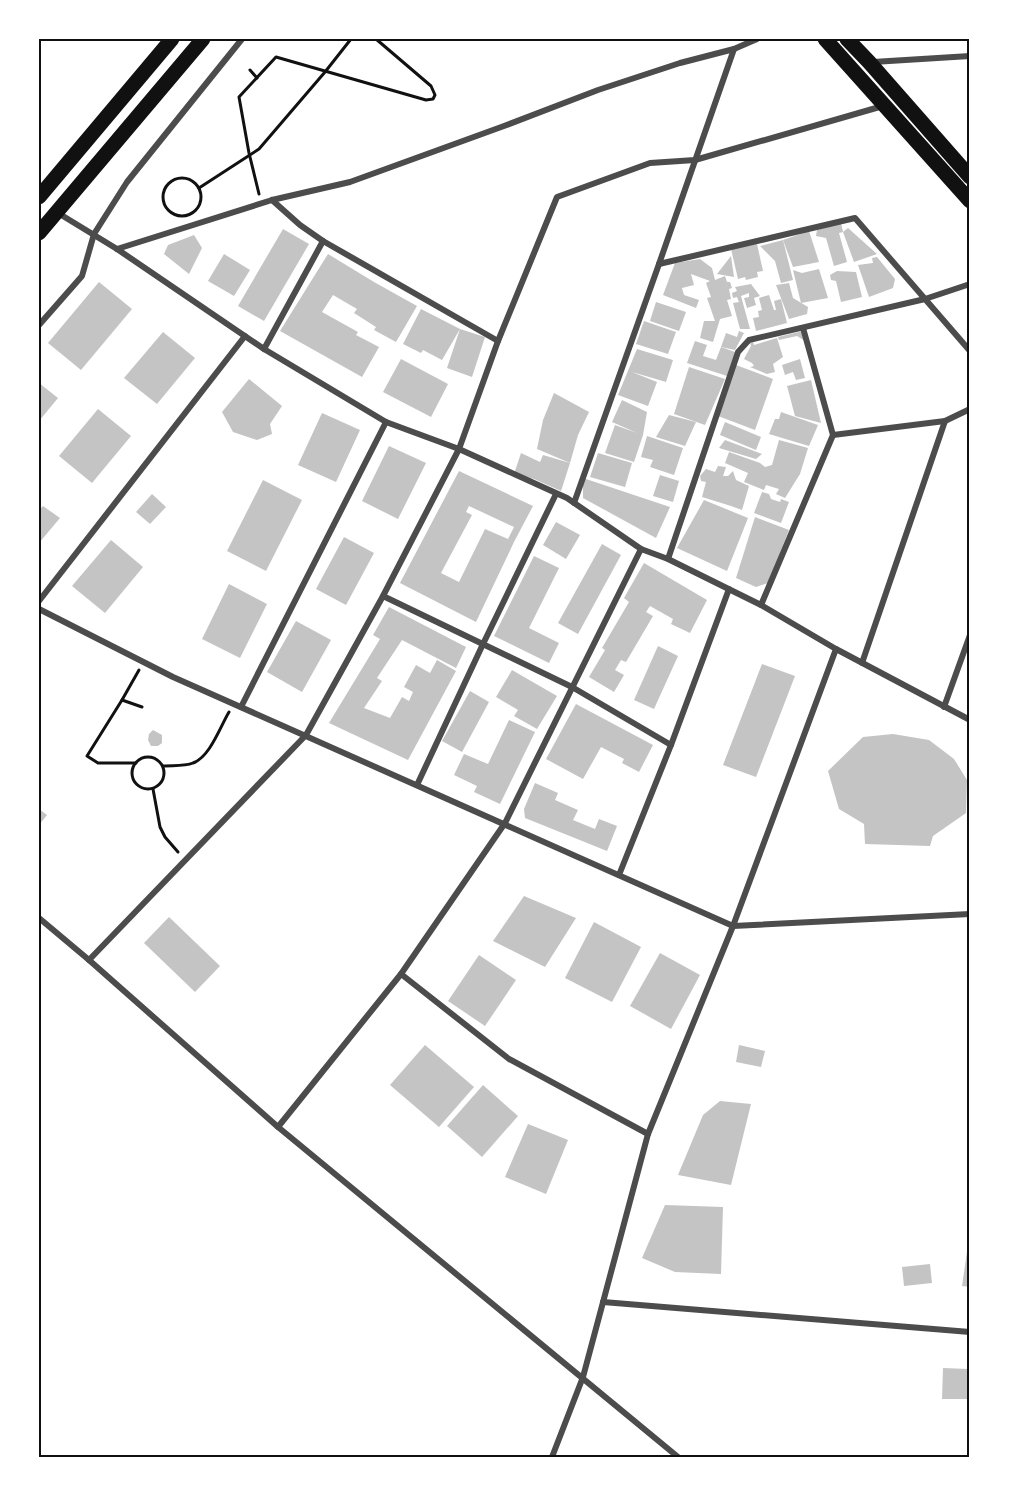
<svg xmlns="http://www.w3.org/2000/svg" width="1009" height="1496" font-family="'Space Grotesk',sans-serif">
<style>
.building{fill:#c4c4c4;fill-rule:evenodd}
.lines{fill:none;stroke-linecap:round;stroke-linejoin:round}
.path{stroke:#111;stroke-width:3}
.minor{stroke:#4c4c4c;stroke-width:6}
.primary{stroke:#111;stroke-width:15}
.neatline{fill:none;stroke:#111;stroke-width:2}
</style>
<rect width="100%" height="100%" fill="#fff"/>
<g class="building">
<polygon points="841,223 843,232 839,233 847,262 834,266 826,238 816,236 817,230"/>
<polygon points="848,228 877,254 854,262 843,232"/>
<polygon points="283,229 309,244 264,321 238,306"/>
<polygon points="809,231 819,262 793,267 783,240"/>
<polygon points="194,235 202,248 189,274 164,254 168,245"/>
<polygon points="783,240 793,280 781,283 775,261 760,246"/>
<polygon points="757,244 763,271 757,272 758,277 746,280 745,277 738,279 731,249"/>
<polygon points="224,254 250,270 234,296 208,281"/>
<polygon points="328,254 374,282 417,306 396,342 374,330 376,327 354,313 357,309 333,295 322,312 358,332 356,335 379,347 362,377 280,331"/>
<polygon points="731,256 734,277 717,274"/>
<polygon points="877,257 895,279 893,288 869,297 858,265 873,263 872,258"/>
<polygon points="700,259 712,268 715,280 725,276 727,282 730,282 732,288 729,289 731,299 727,300 732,316 720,319 713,342 700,338 704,321 715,321 707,298 711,297 706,283 710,281 691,274 694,285 682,288 684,295 699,300 696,308 663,295 675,263"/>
<polygon points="819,269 828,298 801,303 793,270 802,273"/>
<polygon points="837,271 856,272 862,297 841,302 836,281 831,280 830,275"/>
<polygon points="99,282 132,309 81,370 48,343"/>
<polygon points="789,283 793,298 808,307 807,314 789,319 776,285"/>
<polygon points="751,284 760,296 754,298 756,305 747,308 744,298 749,297 749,293 741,296 750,329 740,329 733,303 739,302 737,297 733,298 732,293 737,291 735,287"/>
<polygon points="769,295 774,310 776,310 774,301 781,299 787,323 756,331 753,318 759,317 758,311 762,310 759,298"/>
<polygon points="656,302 686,312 679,331 650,321"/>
<polygon points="421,309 460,329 485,337 472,377 447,368 460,329 442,360 423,350 421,353 403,344"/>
<polygon points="644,321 676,332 668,354 636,344"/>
<polygon points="739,331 744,333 735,350 721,347 726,333 737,337"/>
<polygon points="803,331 805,341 797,336 779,340 778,337"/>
<polygon points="163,332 195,358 157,404 124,378"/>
<polygon points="777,338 783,357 773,364 775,372 767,374 750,367 754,366 752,363 744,359 751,346 750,343 753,342 754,345"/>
<polygon points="695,341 707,345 703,356 716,360 721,347 735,352 727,376 687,363"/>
<polygon points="637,349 673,360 666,382 632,372 657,382 648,406 618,395"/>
<polygon points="401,359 448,384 431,417 383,392"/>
<polygon points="800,359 805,378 796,380 793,372 785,375 782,365"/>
<polygon points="736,365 773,379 755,430 718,416"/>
<polygon points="689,367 725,379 705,425 674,414"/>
<polygon points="249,379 282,406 270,424 272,434 257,440 233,432 222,412"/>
<polygon points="811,380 821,423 795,416 787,386"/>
<polygon points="39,383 58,398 39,421"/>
<polygon points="554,393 589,412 578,435 570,463 537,449 543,420"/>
<polygon points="622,400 647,412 643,435 634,462 605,453 615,425 637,433 612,422"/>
<polygon points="98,409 131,436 92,483 59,456"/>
<polygon points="781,412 818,425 809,446 769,434 775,419 779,419"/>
<polygon points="322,413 360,430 336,482 298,465"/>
<polygon points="669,415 696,422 685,446 656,437"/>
<polygon points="725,422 761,437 756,450 720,435"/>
<polygon points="647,436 683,448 674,475 650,467 653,460 641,457"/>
<polygon points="725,440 762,454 756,459 719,448"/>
<polygon points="779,440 808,448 800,474 785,498 776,494 779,489 766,485 764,490 744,482 748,473 725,463 729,452 760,463 765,467 772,465"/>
<polygon points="389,446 426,463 398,519 362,501"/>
<polygon points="521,453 540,462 543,455 570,463 561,491 534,479 514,474"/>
<polygon points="598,453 632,463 625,487 590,477"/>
<polygon points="718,466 726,467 723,476 728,476 733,471 736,480 749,486 742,510 731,506 702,497 706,482 701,481 700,476 706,469 715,472"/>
<path d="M459 471 533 506 514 542 476 622 400 583ZM469 506 514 527 508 539 485 529 459 582 441 573 472 515 466 512Z"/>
<polygon points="660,475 679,481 673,502 653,496"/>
<polygon points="583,478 670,507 656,538 583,498"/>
<polygon points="263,480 302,500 266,571 227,551"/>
<polygon points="762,492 769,494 771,499 780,502 781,499 789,502 781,523 754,513"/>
<polygon points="152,494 166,507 150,524 136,512"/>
<polygon points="704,500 748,518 727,571 677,548"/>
<polygon points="43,506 60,518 39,543 39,510"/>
<polygon points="755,517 789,530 768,583 756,587 736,578"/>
<polygon points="556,522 580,535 566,559 543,545"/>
<polygon points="344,537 374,553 346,605 316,589"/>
<polygon points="111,540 143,567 105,613 72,586"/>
<polygon points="602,544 621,555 578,634 558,623"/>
<polygon points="534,556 559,568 529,628 559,643 549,663 494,636"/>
<polygon points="644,563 707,600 690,633 671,624 673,619 650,606 646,612 653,616 626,662 621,660 615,670 624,675 614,692 589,677 605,650 602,648 629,602 624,598"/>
<polygon points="229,584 267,604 240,658 202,639"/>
<polygon points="389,607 466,647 456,668 402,640 377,678 382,681 364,708 390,718 402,697 409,701 413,692 404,687 416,665 430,673 437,660 456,671 408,760 329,723 380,639 373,635"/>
<polygon points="296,621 331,640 302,692 267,672"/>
<polygon points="658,646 678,656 654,709 634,700"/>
<polygon points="762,664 795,676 756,777 723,765"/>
<polygon points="512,670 557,696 537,729 514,716 518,710 496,697"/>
<polygon points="470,691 489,702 462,752 442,741"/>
<polygon points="576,704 653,745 639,772 622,763 624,759 601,747 583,779 546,759"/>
<polygon points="509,720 535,732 500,804 474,792 477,786 454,775 464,754 488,764"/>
<polygon points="153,730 162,735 162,743 158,746 151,746 148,740 149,734"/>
<polygon points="893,734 929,740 954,759 967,780 966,813 933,836 930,846 865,844 864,824 839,809 828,771 863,737"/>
<polygon points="535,783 558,793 555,800 578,810 573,820 595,829 599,819 617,826 607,851 525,818 524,809"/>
<polygon points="39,809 47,815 39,825"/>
<polygon points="524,896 576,918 545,967 493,941"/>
<polygon points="169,917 220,966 195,992 144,943"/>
<polygon points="594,922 641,947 612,1002 565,978"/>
<polygon points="660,953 700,975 671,1029 630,1006"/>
<polygon points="479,955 516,980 485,1026 448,1001"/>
<polygon points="425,1045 474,1087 439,1127 390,1085"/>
<polygon points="739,1045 765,1051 761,1067 736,1062"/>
<polygon points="483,1085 518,1116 482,1157 447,1126"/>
<polygon points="720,1101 751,1104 731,1185 678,1175 703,1115"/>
<polygon points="528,1124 568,1140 546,1194 505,1177"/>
<polygon points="665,1205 723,1207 721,1274 675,1272 642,1258"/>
<polygon points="969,1238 970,1238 970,1287 962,1286"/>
<polygon points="930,1264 932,1283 904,1286 902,1267"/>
<polygon points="943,1368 968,1369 968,1385 970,1385 970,1399 942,1399"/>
</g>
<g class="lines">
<g class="path">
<polyline points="250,70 257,78"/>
<circle cx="182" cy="197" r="19"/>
<polyline points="199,188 259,149 325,72 351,39"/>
<polyline points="259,194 249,153 239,97 276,57 426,100 433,99 435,95 431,86 376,39"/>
<polyline points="122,700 139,670"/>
<circle cx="148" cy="773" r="16"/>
<polyline points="136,763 98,763 87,756 122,700 142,707"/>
<path d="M163 766C172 765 184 767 193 763 210 757 220 727 229 712"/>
<polyline points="153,789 160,827 165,837 178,852"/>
</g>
<g class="minor">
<polyline points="873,62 970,56"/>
<polyline points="272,200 300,225 323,241 498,341"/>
<polyline points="58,213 117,249 264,349 386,422 459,449 567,498 641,549 668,559 761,605 836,649 970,720"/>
<polyline points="117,249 272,200 350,182 504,126 598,90 680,63 734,49 757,39"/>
<polyline points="659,264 855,218 970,351"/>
<polyline points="39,325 82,276 94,234 127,182 242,39"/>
<polyline points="264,349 323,241"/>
<polyline points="833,435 945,421"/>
<polyline points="574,503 659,264 734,49"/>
<polyline points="641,549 505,823 401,974 509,1059 648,1134"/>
<polyline points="668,559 738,352 749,340 925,299 970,284"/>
<polyline points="383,596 572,687 671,745"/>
<polyline points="39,601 245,336"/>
<polyline points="761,605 833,435 803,328"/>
<polyline points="39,609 173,677 733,926 970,914"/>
<polyline points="862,663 945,421 970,409"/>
<polyline points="241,707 386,422"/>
<polyline points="944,707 970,635"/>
<polyline points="417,785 483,644 556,494"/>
<polyline points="619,875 671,745 729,589"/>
<polyline points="39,918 89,960 278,1127 678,1457"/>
<polyline points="89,960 306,735 383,596 459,449 498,341 557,197 650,163 695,160 883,106"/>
<polyline points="278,1127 401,974"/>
<polyline points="603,1302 970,1332"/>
<polyline points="552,1457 583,1377 648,1134 733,926 836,649"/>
</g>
<g class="primary">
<polyline points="825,39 970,201"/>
<polyline points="847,39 869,62 970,177"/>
<polyline points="39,197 172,39"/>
<polyline points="39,233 203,39"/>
</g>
</g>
<rect width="1009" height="1496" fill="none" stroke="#ffffff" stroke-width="81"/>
<rect x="40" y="40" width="928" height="1416" class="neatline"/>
</svg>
